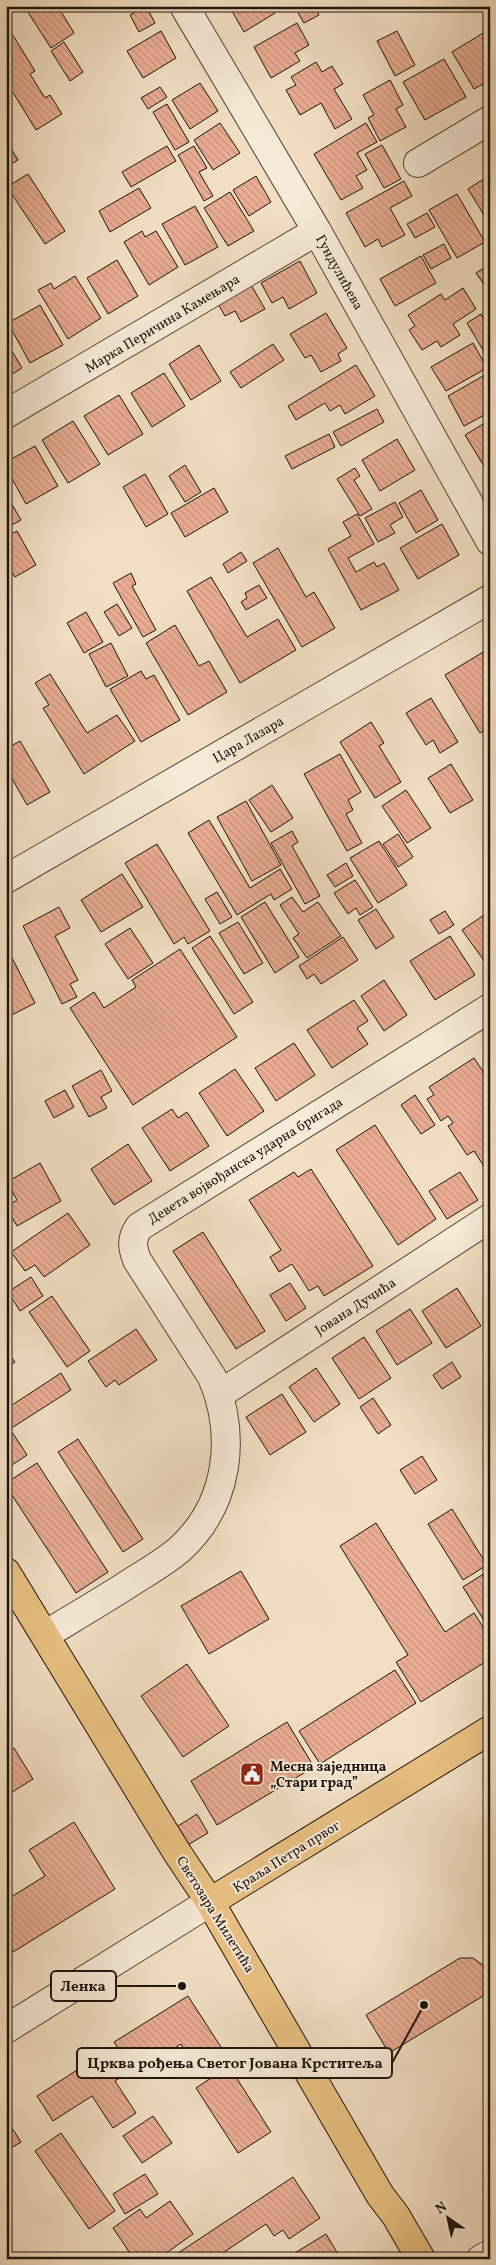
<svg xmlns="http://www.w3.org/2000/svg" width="496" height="2265" font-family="Vollkorn,serif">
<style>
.building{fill:url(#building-back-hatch);stroke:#1e140e}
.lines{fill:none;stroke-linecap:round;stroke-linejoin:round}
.minor-casing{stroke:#53473b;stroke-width:30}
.major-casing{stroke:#1e140e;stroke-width:30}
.minor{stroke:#f7ead8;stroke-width:28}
.major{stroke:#e9c082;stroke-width:28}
.labels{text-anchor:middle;stroke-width:4;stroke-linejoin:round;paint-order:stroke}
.street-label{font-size:14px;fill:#1e140e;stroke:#f7ead8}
.poi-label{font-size:14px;font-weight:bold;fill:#1e140e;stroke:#f7ead8;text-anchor:start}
.leader{fill:none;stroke:#1e140e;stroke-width:2}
.callout-dot{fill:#1e140e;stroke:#f7ead8;stroke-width:2}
.callout{fill:#f7ead8;stroke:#1e140e;stroke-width:2}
.callout-label{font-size:15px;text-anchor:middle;font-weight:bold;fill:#1e140e}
</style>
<defs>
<pattern id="building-back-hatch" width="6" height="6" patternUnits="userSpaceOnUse" patternTransform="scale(1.25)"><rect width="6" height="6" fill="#eaad94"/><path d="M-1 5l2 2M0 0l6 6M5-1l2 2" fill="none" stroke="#c8947e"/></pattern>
</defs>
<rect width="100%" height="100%" fill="#f2dfc3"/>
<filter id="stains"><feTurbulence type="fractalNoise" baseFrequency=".004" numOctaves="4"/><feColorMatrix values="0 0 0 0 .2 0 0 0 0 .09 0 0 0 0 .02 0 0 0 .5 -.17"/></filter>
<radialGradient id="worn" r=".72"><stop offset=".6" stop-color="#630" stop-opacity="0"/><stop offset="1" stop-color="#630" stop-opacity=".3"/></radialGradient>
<g class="building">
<polygon points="24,6 64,6 60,10 74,33 51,48"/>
<polygon points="146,6 155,23 139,32 130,15"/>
<polygon points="229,6 271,6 275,13 244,32"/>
<polygon points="294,6 314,6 319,15 304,23"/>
<polygon points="297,23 309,45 295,53 300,61 271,78 254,47"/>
<polygon points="6,24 35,71 30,74 45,98 50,95 62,114 36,130 6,81"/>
<polygon points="161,31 176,58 143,78 127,51"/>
<polygon points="397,31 415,65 395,76 377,41"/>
<polygon points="483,33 490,44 490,80 474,89 452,52"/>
<polygon points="64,42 83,72 70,81 51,51"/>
<polygon points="444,59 466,97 425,120 403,82"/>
<polygon points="316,62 322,72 332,66 343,84 334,89 352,119 335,129 321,103 300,115 286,90 296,85 291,77"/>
<polygon points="390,80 403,105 396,109 406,127 380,141 368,118 374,115 363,95"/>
<polygon points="200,83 218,111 190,129 172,100"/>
<polygon points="160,87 167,97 148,109 141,98"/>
<polygon points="167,104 189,142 175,150 153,112"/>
<polygon points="220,123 240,153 213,170 194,140"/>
<polygon points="366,123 377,142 357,153 367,170 356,176 363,188 341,200 314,154"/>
<polygon points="6,140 18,160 6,167"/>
<polygon points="382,145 401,179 384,188 365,154"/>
<polygon points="167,146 176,161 131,187 122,172"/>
<polygon points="194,146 207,168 199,172 213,196 204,201 178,155"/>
<polygon points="28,174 65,231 45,244 7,187"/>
<polygon points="490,175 490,219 487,220 468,189"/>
<polygon points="256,176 271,202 249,216 233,190"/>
<polygon points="404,181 412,196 390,208 405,235 382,247 378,239 365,247 346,213"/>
<polygon points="139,188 151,208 110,232 99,211"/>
<polygon points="230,192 254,231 228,246 204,208"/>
<polygon points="457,194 485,242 457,258 429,210"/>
<polygon points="195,206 218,247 185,265 162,224"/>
<polygon points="427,213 435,227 415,238 407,224"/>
<polygon points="142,231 145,237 156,231 178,267 149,285 124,242"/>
<polygon points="444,244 451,258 431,269 423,255"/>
<polygon points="421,256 436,283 395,306 380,279"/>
<polygon points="117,260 138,296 108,314 87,278"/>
<polygon points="300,261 317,293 289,309 283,297 272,303 261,283"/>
<polygon points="490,264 490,288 487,289 476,273"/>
<polygon points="75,276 101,318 68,339 38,290 51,283 54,289"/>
<polygon points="250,283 265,309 241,322 235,311 225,316 217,302"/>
<polygon points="463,288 476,309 453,324 460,335 441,347 437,341 422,350 409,330 415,326 408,315 441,294 445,300"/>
<polygon points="40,305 63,345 30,363 8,323"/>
<polygon points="326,313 347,348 338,354 341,361 321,372 311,355 305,358 290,334"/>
<polygon points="481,314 490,329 490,362 467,323"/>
<polygon points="6,341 22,368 6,378"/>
<polygon points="473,343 487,368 446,391 431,367"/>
<polygon points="273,344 284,360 241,388 230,372"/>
<polygon points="199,345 221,381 191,400 169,364"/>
<polygon points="356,365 375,396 345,414 340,405 330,411 325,403 296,420 288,406"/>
<polygon points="490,372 490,412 464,426 448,396"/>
<polygon points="164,373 185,406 152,427 131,393"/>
<polygon points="119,395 143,434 108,455 84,416"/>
<polygon points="377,409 384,422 341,446 333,432"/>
<polygon points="490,420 490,476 465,435"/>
<polygon points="73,421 100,464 68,483 42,440"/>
<polygon points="329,434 335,447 292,469 285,456"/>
<polygon points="397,439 415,470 380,491 362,460"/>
<polygon points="35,446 58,486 26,504 6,468 6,462"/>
<polygon points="185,465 201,492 185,502 169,476"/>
<polygon points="355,468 360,476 354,480 372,509 360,516 337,479"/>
<polygon points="145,474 168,514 146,527 123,487"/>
<polygon points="214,488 228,512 185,537 171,513"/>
<polygon points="421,490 438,520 416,533 399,503"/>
<polygon points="6,494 21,520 6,528"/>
<polygon points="395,502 403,517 390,525 395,533 378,542 365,518"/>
<polygon points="357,514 374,544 348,558 356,572 374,562 377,567 384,563 399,590 361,610 328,549 351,536 343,522"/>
<polygon points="442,524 459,555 418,579 400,548"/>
<polygon points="17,531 36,565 15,577 6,562 6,537"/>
<polygon points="278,548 306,597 314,592 335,628 302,647 253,563"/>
<polygon points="241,552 247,561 228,573 223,564"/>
<polygon points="131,573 136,584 132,586 156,630 143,637 113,583"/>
<polygon points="211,577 247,637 278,619 296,650 240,683 187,591"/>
<polygon points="259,585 267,598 246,610 241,602 247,598 245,593"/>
<polygon points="117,604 132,628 119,636 104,612"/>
<polygon points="86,612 103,642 84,653 67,623"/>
<polygon points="175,625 199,666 209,661 227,692 188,715 146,643"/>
<polygon points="111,643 128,676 106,687 89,654"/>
<polygon points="490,648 490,686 488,688 490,691 490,727 480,733 445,675"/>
<polygon points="141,671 146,679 154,675 180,720 141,742 110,689"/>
<polygon points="50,674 87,733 117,715 135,741 84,774 43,708 49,705 35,683"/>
<polygon points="431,698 458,742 440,753 433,740 426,745 406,713"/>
<polygon points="371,722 384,743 379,746 401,782 375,798 340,742"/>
<polygon points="20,741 50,792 27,805 6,768 6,749"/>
<polygon points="340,754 361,792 348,800 353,810 346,814 362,843 347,851 304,774"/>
<polygon points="451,764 473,800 450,813 428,778"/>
<polygon points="272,785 293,818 271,832 249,800"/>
<polygon points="406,790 431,828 407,843 382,806"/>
<polygon points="246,801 281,865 252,881 217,817"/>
<polygon points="209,820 250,888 280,869 292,889 274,900 271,894 237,915 188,833"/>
<polygon points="292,831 298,842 292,846 320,896 305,904 271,843"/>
<polygon points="398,834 413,857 398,867 383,844"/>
<polygon points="379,841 407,885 378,903 350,858"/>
<polygon points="157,844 210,931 188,944 184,937 174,944 125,863"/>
<polygon points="346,863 353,876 335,887 327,875"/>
<polygon points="122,874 143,907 101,932 81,900"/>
<polygon points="355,880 373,907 360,915 356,908 348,914 334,893"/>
<polygon points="217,892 232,917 220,924 205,899"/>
<polygon points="292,897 303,912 318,902 341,936 307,958 293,938 299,934 280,905"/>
<polygon points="265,902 299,957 275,973 241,917"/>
<polygon points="59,907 70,928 55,936 78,980 70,984 77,997 62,1004 23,926"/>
<polygon points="376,909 394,937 376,949 358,920"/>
<polygon points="445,911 454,925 439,934 430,920"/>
<polygon points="490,911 490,969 462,930"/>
<polygon points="238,922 263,963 244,974 219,933"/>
<polygon points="130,928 153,963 128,979 105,944"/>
<polygon points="210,936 253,1002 234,1014 192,948"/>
<polygon points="450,936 475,975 435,1000 410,961"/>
<polygon points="343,937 358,960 321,984 314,974 307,979 299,966"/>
<polygon points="6,946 35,1003 6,1018"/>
<polygon points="180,949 237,1037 133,1105 70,1008 94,992 104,1008 136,987 132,980"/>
<polygon points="384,980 407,1015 384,1031 361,996"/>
<polygon points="354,1000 368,1021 357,1028 368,1044 332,1068 307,1030"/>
<polygon points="294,1043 315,1075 276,1101 255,1068"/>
<polygon points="474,1058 490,1082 490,1170 487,1171 474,1151 467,1155 448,1126 453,1123 448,1116 441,1121 427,1099 434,1095 429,1087"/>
<polygon points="235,1069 264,1111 227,1136 199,1093"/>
<polygon points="101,1070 112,1091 101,1097 107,1108 89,1117 72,1086"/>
<polygon points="65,1090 74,1107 54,1118 45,1101"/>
<polygon points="415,1095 435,1125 421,1134 401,1105"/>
<polygon points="172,1109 178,1118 187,1112 209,1146 170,1171 142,1128"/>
<polygon points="375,1125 436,1219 398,1245 336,1150"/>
<polygon points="128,1144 152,1181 114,1205 91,1169"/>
<polygon points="40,1163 61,1201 17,1226 6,1207 17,1200 7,1182"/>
<polygon points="311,1169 373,1266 324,1296 318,1286 309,1291 292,1264 279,1272 270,1257 281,1250 249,1200 294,1172 298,1177"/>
<polygon points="460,1172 478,1200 447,1219 429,1191"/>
<polygon points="68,1213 90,1245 44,1277 35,1265 25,1271 11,1252"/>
<polygon points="203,1232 265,1331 236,1349 173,1251"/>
<polygon points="31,1277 43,1296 20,1311 8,1292"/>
<polygon points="290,1283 306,1308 286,1321 270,1295"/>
<polygon points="457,1288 481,1326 446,1348 422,1311"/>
<polygon points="52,1296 90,1351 67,1367 29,1312"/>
<polygon points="410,1309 432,1343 397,1365 376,1331"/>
<polygon points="136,1329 157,1360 119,1385 115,1380 106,1387 88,1361"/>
<polygon points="364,1337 391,1378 359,1399 332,1358"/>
<polygon points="6,1350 15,1362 6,1369"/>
<polygon points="452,1362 461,1377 442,1389 433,1375"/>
<polygon points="316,1368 340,1404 314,1422 289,1387"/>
<polygon points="61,1373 71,1390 10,1429 27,1455 6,1469 6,1409"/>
<polygon points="282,1394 306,1432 270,1455 246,1417"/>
<polygon points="373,1398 391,1425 378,1434 360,1407"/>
<polygon points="78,1439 143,1539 123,1552 58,1452"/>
<polygon points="422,1456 437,1480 415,1494 400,1470"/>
<polygon points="37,1463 108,1572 76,1593 6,1486 6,1483"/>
<polygon points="452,1509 487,1565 463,1580 428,1524"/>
<polygon points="376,1523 445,1632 474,1613 490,1638 490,1659 421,1702 396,1662 408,1655 340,1546"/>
<polygon points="490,1570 490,1630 463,1587"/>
<polygon points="241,1571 269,1619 209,1654 181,1606"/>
<polygon points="187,1664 229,1726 183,1757 141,1696"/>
<polygon points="395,1670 416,1703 320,1764 299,1731"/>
<polygon points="287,1722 314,1767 217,1825 191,1781"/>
<polygon points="14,1748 33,1779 6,1796 6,1753"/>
<polygon points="197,1814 208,1833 181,1849 170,1831"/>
<polygon points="74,1822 115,1889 13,1952 6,1942 6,1900 45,1876 29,1850"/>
<polygon points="460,1958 473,1958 484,1966 487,1979 483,1996 389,2053 366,2015"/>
<polygon points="188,1996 230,2061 202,2078 181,2044 134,2074 114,2042"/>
<polygon points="111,2048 128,2073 115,2081 136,2113 113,2128 92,2096 53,2121 37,2096"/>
<polygon points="229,2066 271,2132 238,2153 196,2088"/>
<polygon points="153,2116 172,2143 142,2163 123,2136"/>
<polygon points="6,2119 21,2142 6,2151"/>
<polygon points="61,2133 115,2211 89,2229 35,2151"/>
<polygon points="145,2174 158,2194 125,2214 113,2194"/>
<polygon points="293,2177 320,2218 289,2239 283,2230 274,2236 266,2224 214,2259 169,2259"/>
<polygon points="170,2201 193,2234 158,2259 134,2259 113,2228 140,2209 146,2218"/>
<polygon points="326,2234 341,2259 285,2259"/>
</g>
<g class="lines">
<g class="minor-casing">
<g id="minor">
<polyline points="184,6 317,231 490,541"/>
<polyline points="418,163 490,120"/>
<polyline points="6,414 317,231"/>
<polyline points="6,879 490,599"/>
<polyline points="220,1394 490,1218"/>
<path d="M45 1635C73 1618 102 1601 130 1583 147 1572 165 1562 180 1549 229 1504 237 1436 212 1377L137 1260C132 1247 131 1239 139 1227L490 1008"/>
<polyline points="6,2029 210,1902"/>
<polyline points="481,2259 490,2254"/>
</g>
</g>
<g class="major-casing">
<g id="major">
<polyline points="6,1572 176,1851 210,1902 380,2195 396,2216 421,2259"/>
<polyline points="210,1902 490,1730"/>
</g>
</g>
<use href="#minor" class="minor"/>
<use href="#major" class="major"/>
</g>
<defs>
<g id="civic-square" transform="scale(1.25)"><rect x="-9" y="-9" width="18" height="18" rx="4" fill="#8f2418" stroke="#f7ead8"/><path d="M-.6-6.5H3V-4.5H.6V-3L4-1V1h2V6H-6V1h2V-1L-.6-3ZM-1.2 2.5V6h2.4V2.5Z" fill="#fff"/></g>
</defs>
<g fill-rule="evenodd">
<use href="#civic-square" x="252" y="1774"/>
</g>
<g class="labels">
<g class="street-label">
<text transform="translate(340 272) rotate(61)" y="5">Гундулићева</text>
<text transform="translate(162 323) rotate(-31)" y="5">Марка Перичина Камењара</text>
<text transform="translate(248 739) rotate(-30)" y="5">Цара Лазара</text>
<text transform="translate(245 1160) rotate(-32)" y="5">Девета војвођанска ударна бригада</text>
<text transform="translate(355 1306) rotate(-33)" y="5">Јована Дучића</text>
<text transform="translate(286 1856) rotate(-32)" y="5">Краља Петра првог</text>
<text transform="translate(216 1914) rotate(58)" y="5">Светозара Милетића</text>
</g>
<g class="poi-label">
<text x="270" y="1771">Месна заједница<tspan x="270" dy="16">„Стари град”</tspan></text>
</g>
</g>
<path class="leader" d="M182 1986L116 1986M424 2005L392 2063"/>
<g class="callout-dot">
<circle cx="182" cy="1986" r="5"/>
<circle cx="424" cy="2005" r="5"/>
</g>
<g class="callout">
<rect x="51" y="1971" width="65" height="30" rx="5"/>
<rect x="77" y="2048" width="315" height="30" rx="5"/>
</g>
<g class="callout-label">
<text x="83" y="1991">Ленка</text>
<text x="235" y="2068">Црква рођења Светог Јована Крститеља</text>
</g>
<rect width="496" height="2265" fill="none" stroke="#f2dfc3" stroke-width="25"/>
<rect x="8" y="8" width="481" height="2250" fill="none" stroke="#1e140e" stroke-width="2.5"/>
<rect x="12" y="12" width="471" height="2240" fill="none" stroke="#1e140e"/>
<g transform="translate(448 2218) rotate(326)" stroke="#f7ead8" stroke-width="4" paint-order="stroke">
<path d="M0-4L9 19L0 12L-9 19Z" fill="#1e140e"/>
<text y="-8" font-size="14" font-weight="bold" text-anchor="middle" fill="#1e140e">N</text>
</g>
<rect width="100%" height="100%" filter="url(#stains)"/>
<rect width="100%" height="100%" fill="url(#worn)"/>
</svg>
